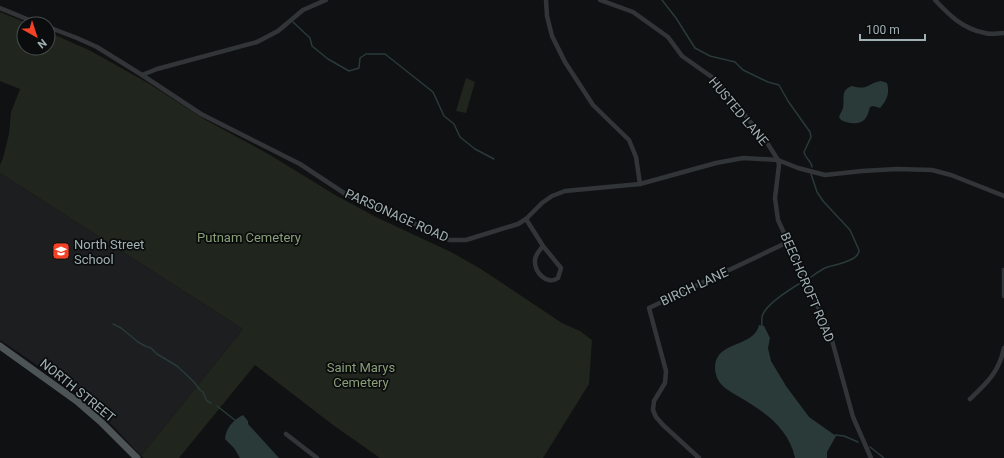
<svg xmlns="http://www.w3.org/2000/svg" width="1004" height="458" font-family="Roboto,sans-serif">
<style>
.built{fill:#1c1e1f}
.green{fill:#20251d}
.water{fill:#2a3a39}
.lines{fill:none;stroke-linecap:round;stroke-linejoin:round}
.stream{stroke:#2a3a39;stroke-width:1.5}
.street{stroke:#313537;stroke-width:4.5}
.primary{stroke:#4d5456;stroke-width:7}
.labels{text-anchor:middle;stroke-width:3.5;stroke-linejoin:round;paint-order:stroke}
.street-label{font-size:13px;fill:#a1b0b3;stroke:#0b0c0d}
.park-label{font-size:13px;fill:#8a9f78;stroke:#0b0c0d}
.poi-label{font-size:13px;fill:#a1b0b3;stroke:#0b0c0d;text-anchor:start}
</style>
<rect width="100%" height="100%" fill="#101112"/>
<polygon class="built" points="0,173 243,329 141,456 113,426 71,388 0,340"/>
<g class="green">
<polygon points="0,12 29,24 24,24 24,48 48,48 48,32 89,50 148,83 204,119 270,155 337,196 376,217 451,252 481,269 562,323 580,331 592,340 589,384 543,458 380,458 333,425 255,365 179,458 144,458 141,456 243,329 0,173 0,165 3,158 9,134 11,112 20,89 0,81"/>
<polygon points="466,78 475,82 466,113 456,111"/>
</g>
<g class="water">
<path d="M881 81 887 83C890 93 887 100 880 108L873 106 870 107C869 110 868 114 867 116 862 126 848 124 841 120L839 117C840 114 842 111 843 108 845 98 840 90 852 86 869 91 867 83 881 81Z"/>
<path d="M759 325 764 326 770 338 768 348 771 361 786 386 809 417 836 436 827 452V458H795C789 429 765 412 741 398 735 394 726 390 721 384 717 380 715 373 715 367 716 340 754 348 759 325Z"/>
<path d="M243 415 248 421V424L279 458H240L234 448 225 439C226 428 233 420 243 415Z"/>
</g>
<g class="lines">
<g class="stream">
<path d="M662 0 676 18 695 48 710 56 735 62 743 70 768 82 779 85 788 101 810 132 811 137 804 152C805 158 812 162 812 167"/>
<polyline points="293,22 310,38 312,46 328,59 349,71 359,68 360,58 366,54 385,54 433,92 444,116 454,124 460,137 475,149 494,159"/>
<path d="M808 279C814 275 819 271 825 268 833 265 860 261 859 250L850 230 823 201 817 192 811 174"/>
<polyline points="113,324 121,328 138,342 145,346 151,348 157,354 177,366 194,382 200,390 203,392 207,401 211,403"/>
<path d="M762 327C762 322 761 317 763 314 768 303 792 288 802 282"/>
<polyline points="217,406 236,421"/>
<polyline points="835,435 844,436 858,442"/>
<polyline points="870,447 884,458"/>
</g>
<g class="street">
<polyline points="546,0 547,16 552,36 565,62 593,105 629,140 636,157 640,184"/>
<polyline points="600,0 633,12 668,37 682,56 716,80 766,141 778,160 779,165 775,198 778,220 830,333 853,417 871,458"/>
<path d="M935 0C949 15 963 29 985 33 991 35 998 33 1004 33"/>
<polyline points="0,8 39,24"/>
<polyline points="48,27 77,38 97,47 142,75 201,114 300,164 347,195 361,201 388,209 435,235 450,240 466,240 518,224 526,219 542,203 552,196 565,191 640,184 716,163 743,158 778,160 798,168 825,175 862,171 897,169 932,170 951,175 1004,196"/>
<polyline points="142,75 157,69 257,42 278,31 303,10 326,0"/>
<path d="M526 219 543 246 561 268 558 278C547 286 534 272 535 260 535 255 540 250 543 246"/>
<polyline points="1004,270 1004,296"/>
<path d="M970 399C987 383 999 372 1004 348"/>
<polyline points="286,434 317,458"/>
<polyline points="699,458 663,425 656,417 653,410 654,401 665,383 666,371 649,308 788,242"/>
</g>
<polyline class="primary" points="0,346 78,402 100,421 137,458"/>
</g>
<defs>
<g id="school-square" transform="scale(0.9)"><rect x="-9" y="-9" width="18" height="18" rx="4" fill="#f44226" stroke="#0b0c0d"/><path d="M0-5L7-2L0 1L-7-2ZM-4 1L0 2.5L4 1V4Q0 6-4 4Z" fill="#fff"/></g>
</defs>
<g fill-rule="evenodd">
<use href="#school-square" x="61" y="251"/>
</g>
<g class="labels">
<g class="street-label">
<text transform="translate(739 111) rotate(50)" y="5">HUSTED LANE</text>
<text transform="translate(397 215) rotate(24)" y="5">PARSONAGE ROAD</text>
<text transform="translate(694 286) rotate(-25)" y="5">BIRCH LANE</text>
<text transform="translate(808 287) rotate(67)" y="5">BEECHCROFT ROAD</text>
<text transform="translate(78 390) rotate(39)" y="5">NORTH STREET</text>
</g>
<g class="park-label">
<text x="249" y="242">Putnam Cemetery</text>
<text x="361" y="372">Saint Marys<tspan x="361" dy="15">Cemetery</tspan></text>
</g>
<g class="poi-label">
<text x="74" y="249">North Street<tspan x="74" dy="15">School</tspan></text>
</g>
</g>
<g transform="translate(36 36) rotate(141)"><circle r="19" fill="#0b0c0d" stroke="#474e4f"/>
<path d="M0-3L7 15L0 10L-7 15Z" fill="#f44226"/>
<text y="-6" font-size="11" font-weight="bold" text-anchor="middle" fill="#a1b0b3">N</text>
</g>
<path d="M860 34v6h65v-6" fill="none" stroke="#a1b0b3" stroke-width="2"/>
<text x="866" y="34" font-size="12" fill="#a1b0b3" stroke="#0b0c0d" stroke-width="3" paint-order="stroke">100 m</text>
</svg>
